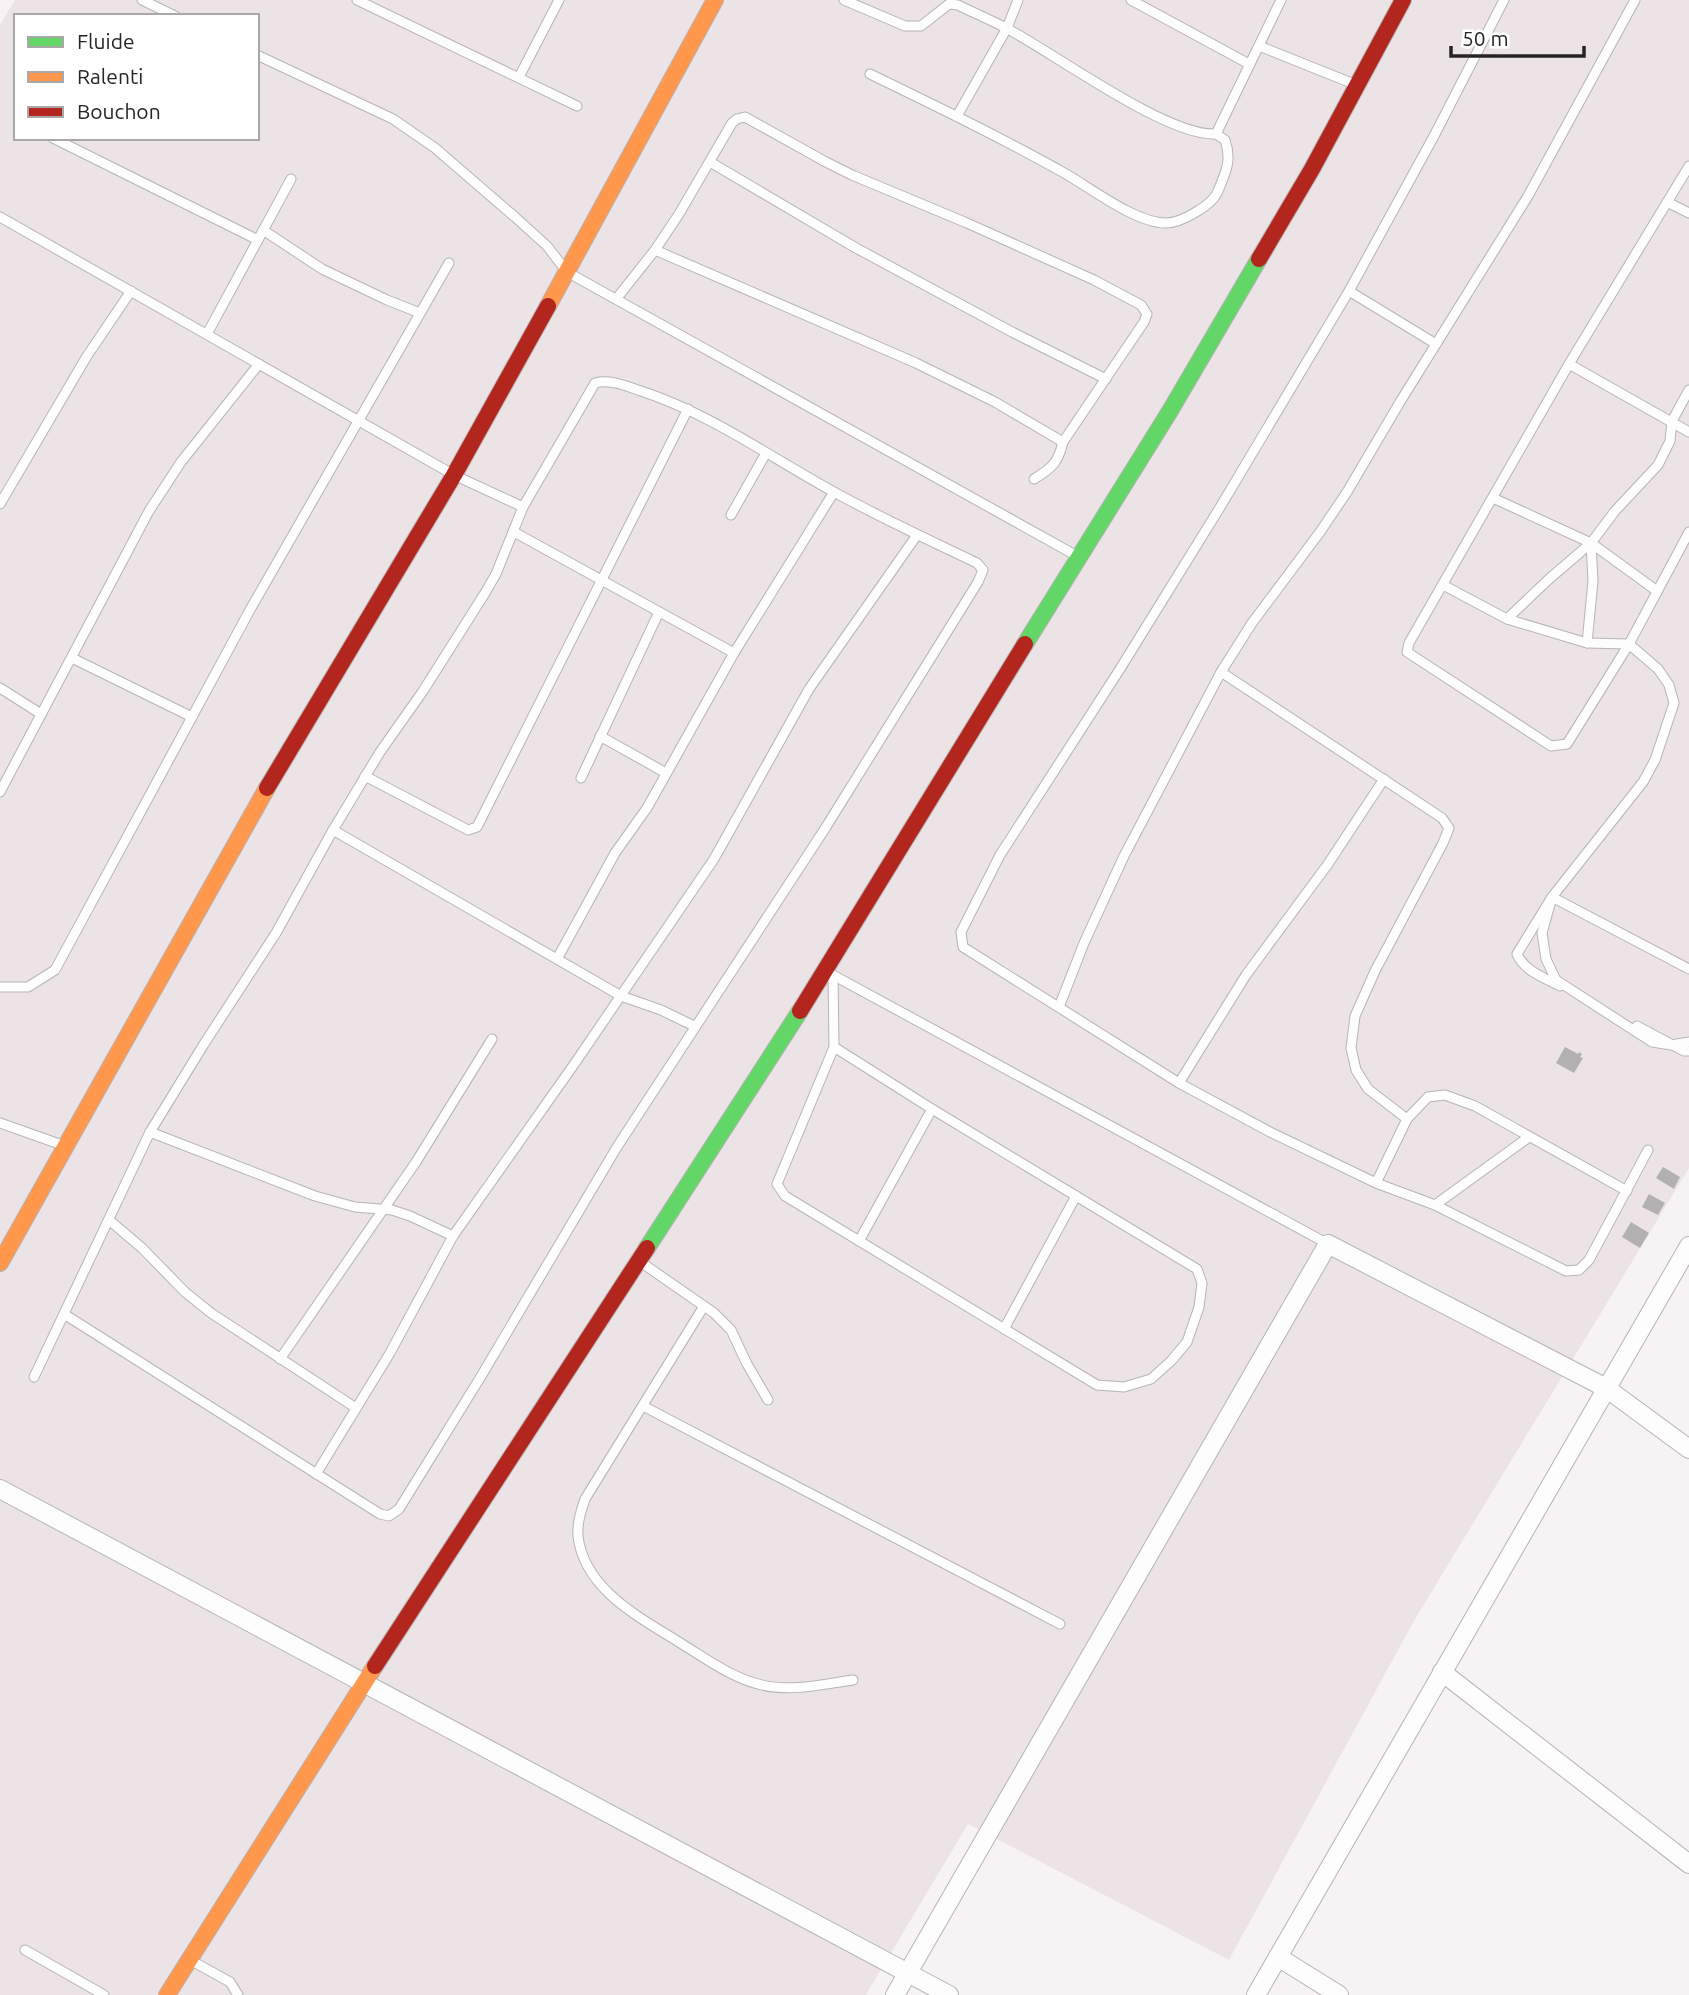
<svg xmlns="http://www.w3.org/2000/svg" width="1689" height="1995" font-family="Ubuntu,sans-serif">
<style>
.built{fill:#ece3e6;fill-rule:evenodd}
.building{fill:#b2b0b1}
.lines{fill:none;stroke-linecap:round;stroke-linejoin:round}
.lane-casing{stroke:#b6b4b5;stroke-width:11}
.street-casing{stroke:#b6b4b5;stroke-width:20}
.fast-casing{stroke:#b6b4b5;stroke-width:18}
.slow-casing{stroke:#b6b4b5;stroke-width:18}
.jam-casing{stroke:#b6b4b5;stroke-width:18}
.lane{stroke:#fefdfe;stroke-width:9}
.street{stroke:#fefdfe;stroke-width:18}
.fast{stroke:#63d668;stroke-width:16}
.slow{stroke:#ff974d;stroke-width:16}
.jam{stroke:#b3261e;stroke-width:16}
</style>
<rect width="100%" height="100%" fill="#f7f3f5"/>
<path class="built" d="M15 0H1689V1168L1415 1619 1229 1960 968 1824 866 1995H0V25ZM16 16H257V138H16Z"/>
<g class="building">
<polygon points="1565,1047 1578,1054 1579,1052 1582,1054 1580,1057 1583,1058 1574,1073 1556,1063"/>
<polygon points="1663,1167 1680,1177 1674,1189 1656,1178"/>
<polygon points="1649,1194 1665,1203 1658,1215 1642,1207"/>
<polygon points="1631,1222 1649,1233 1640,1248 1622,1237"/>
</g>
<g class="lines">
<g class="lane-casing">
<g id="lane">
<polyline points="142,0 175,16"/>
<polyline points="357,0 577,106"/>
<path d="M844 0 905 26H921L949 4 958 5C974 13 991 20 1006 28 1054 53 1167 137 1216 134L1281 0"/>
<polyline points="1131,0 1249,64"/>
<polyline points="1504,0 1434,136 1349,291 1219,509 1120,669 1000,855 961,932 963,947 1179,1083 1270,1132 1376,1183 1435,1205 1566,1271 1579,1270 1589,1260 1648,1150"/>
<polyline points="1259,46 1354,84"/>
<polyline points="257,55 393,119 435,148 515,217 547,246 567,272 1077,556"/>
<path d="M870 74C936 106 1002 138 1066 174 1092 189 1136 223 1166 223 1181 223 1213 205 1218 191 1226 172 1232 160 1225 140L1216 134"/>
<polyline points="519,77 559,0"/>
<polyline points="957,116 1007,28 1018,0"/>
<polyline points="53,138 258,240"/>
<polyline points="710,162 856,248 1012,332 1106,379"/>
<polyline points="1689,166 1569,364 1409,643 1407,652 1551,746 1567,744 1629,644 1689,532"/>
<polyline points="1667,202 1689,213"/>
<polyline points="0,217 454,475 523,507"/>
<polyline points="263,230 322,269 387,300 420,313"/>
<polyline points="655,250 916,363 995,402 1063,442"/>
<polyline points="1349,291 1436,344"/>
<path d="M617 298 655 250 679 214 732 123 737 119 745 117 824 161 852 175 967 223 1094 280 1141 305 1147 314 1144 322 1063 442C1058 463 1052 468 1034 479"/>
<polyline points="207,334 291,179"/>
<polyline points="1569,364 1689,432"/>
<polyline points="1493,498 1591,543 1657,591"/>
<polyline points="0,504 87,356 131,291"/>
<polyline points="731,515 766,453"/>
<polyline points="514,532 734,653 647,808 615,853 557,959"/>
<polyline points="1443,585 1507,619 1587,643 1629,644 1658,669 1669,685 1674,703 1655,760 1643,782 1552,897 1542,933 1546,959 1556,980 1652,1042 1671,1045 1689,1042"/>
<polyline points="1507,619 1549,579 1591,543 1615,511 1658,465 1670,441 1672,421 1689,390"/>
<polyline points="1587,643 1593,581 1591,543"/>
<polyline points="734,653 834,492"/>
<polyline points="72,658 192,717"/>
<polyline points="1221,672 1442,818 1449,828 1443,843 1375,971 1355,1016 1351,1048 1356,1070 1368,1089 1407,1119"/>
<polyline points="0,688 41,714"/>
<polyline points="600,736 666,773"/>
<polyline points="365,776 468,830 477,827 688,409"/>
<polyline points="581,778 659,612"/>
<polyline points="0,792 149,511 181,462 259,364"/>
<polyline points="333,830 621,996 661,1010 694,1026"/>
<polyline points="831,974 1328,1244"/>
<polyline points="833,975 834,1047 777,1184 785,1196 1097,1385 1124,1387 1151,1379 1171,1361 1187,1342 1199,1307 1202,1283 1197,1269 932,1109 834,1047"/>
<path d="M1560 986C1545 978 1524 971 1517 954L1552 897 1689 969"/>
<polyline points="0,987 28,987 55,970 251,608 449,263"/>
<polyline points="1059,1007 1084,943 1124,856 1221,672 1252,623 1320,532 1347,492 1400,402 1528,196 1635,0"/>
<polyline points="1637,1026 1684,1051 1689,1051"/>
<polyline points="1179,1083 1246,975 1328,864 1384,779"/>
<polyline points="0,1123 65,1146"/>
<polyline points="150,1132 315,1196 355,1207 392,1210 410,1216 453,1236"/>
<polyline points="1376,1183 1407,1119 1428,1097 1445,1095 1475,1106 1627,1191"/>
<polyline points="1435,1205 1529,1137"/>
<polyline points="109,1220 142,1248 185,1292 211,1313 356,1408"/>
<polyline points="859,1241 932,1109"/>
<polyline points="642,1263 714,1313 731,1330 747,1364 768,1400"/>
<path d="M704 1306 585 1499C581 1511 577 1523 578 1536 584 1590 641 1618 682 1644 708 1660 732 1678 762 1685 791 1692 824 1684 853 1680"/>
<polyline points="1004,1329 1076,1196"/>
<polyline points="280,1359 416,1162 492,1039"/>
<path d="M34 1377 150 1132 204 1044 276 933 333 830 380 752 423 691 485 593 496 574 523 507 595 383C610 379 626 386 641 391 711 414 770 457 834 492 881 518 929 540 977 563L983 570 978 582 826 827 617 1147 480 1378 399 1509 389 1516 380 1514 64 1314"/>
<polyline points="643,1406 1060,1624"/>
<polyline points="316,1474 390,1353 453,1236 575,1063 714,859 809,689 917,535"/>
<polyline points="25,1950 104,1995"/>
<polyline points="192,1961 230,1982 238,1995"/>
</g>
</g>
<g class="street-casing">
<g id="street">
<polyline points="0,1489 949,1995"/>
<polyline points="1442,1672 1689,1864"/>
<polyline points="1278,1957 1339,1995"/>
<polyline points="895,1995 1328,1244 1606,1388 1689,1449"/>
<polyline points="1256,1995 1689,1246"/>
</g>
</g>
<g class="fast-casing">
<g id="fast">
<polyline points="1025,644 1170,411 1259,259"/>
<polyline points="647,1248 800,1011"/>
</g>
</g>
<g class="slow-casing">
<g id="slow">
<polyline points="548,306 715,0"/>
<polyline points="0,1263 267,788"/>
<polyline points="167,1995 375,1666"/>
</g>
</g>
<g class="jam-casing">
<g id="jam">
<polyline points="1259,259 1312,169 1403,0"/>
<polyline points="267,788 454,475 548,306"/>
<polyline points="800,1011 1025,644"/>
<polyline points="375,1666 647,1248"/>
</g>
</g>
<use href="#lane" class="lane"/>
<use href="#street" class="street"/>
<use href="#fast" class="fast"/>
<use href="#slow" class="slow"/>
<use href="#jam" class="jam"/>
</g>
<rect x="14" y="14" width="245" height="126" fill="#ffffff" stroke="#a9a7a8" stroke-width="2"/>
<rect x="28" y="37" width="35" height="10" fill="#63d668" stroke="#a9a7a8" stroke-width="2"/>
<text x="77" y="49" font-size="21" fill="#272425">Fluide</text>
<rect x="28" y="72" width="35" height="10" fill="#ff974d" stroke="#a9a7a8" stroke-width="2"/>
<text x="77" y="84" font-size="21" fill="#272425">Ralenti</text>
<rect x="28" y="107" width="35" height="10" fill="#b3261e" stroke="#a9a7a8" stroke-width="2"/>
<text x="77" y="119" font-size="21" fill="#272425">Bouchon</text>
<path d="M1451 46v10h133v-10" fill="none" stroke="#272425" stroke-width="3.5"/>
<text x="1462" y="46" font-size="21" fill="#272425" stroke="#ffffff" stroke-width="5" paint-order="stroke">50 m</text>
</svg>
